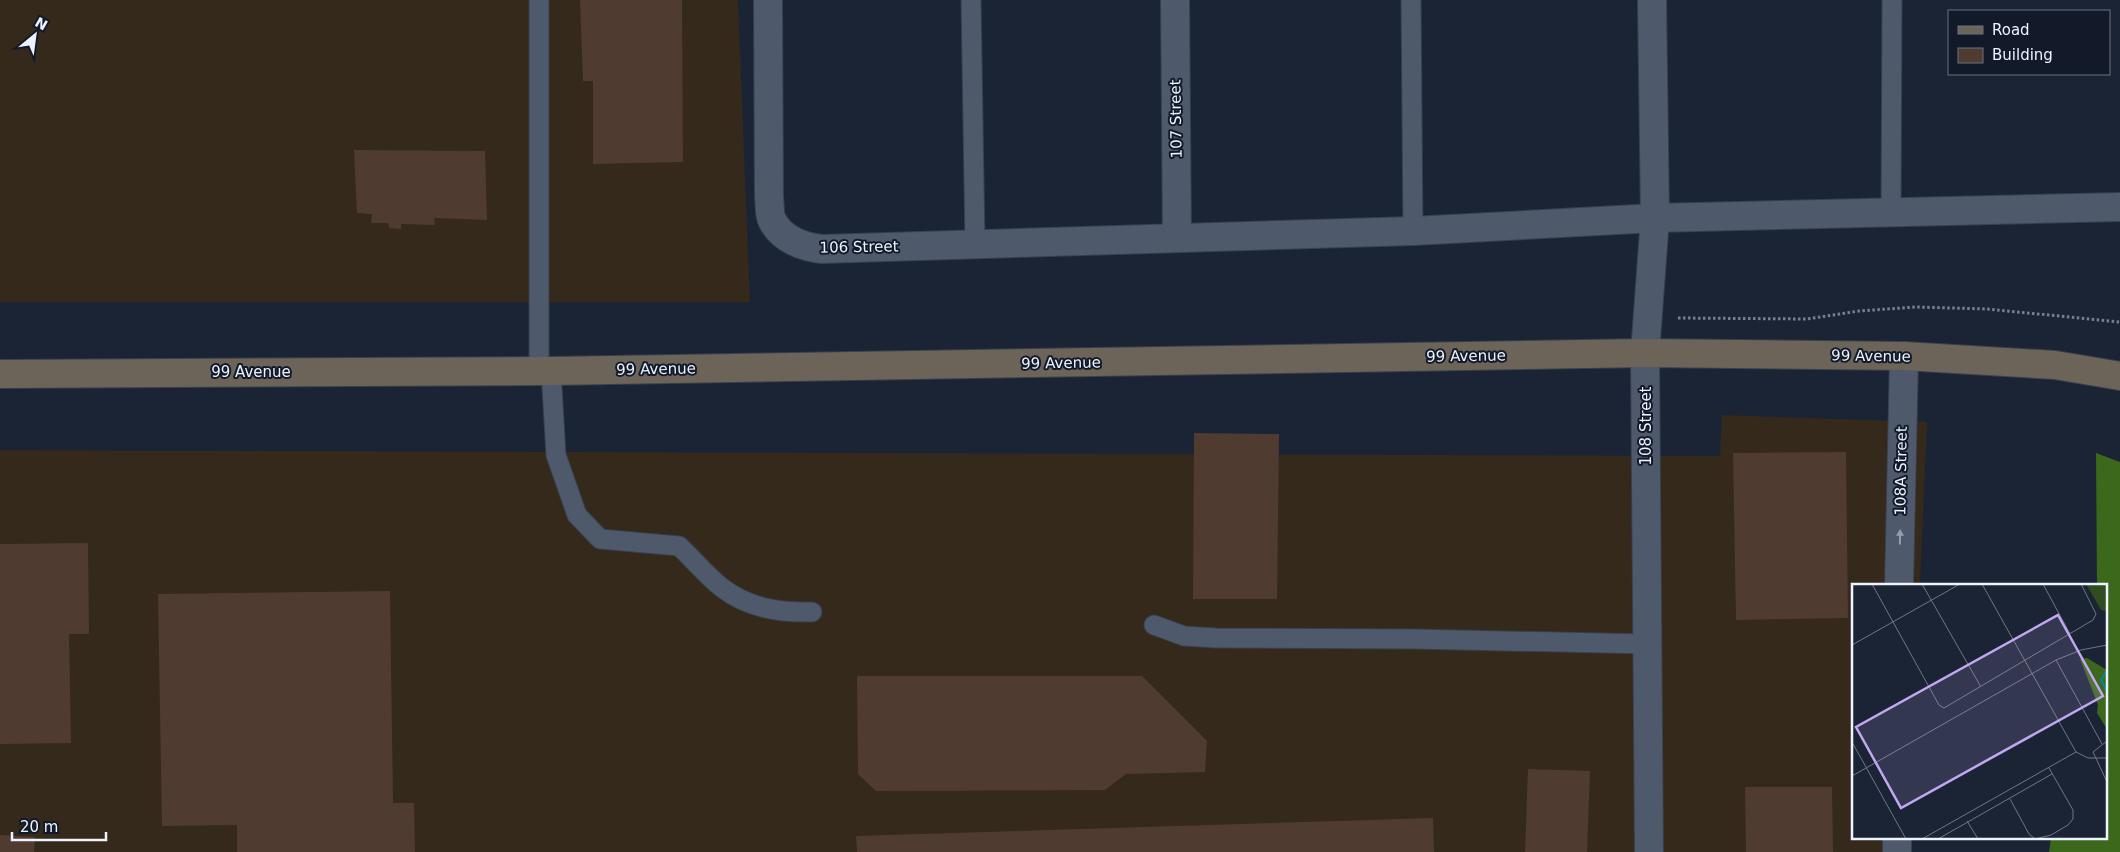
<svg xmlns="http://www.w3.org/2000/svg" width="2120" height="852" font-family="'DejaVu Sans',sans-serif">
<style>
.commercial{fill:#34291a}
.forest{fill:#3b681b}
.building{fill:#503b31}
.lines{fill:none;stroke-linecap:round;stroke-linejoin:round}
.lane-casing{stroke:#39404d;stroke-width:21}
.street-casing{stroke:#39404d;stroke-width:30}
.secondary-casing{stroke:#39404d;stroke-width:30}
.path{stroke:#787f8e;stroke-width:3;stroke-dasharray:2.5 2.5;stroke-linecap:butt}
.lane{stroke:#4e596b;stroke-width:19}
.street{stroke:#4e596b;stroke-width:28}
.secondary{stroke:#6c6458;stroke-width:28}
.oneway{fill:#969eae}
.labels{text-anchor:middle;stroke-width:4;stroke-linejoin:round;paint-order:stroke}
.street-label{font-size:15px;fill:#edf3ff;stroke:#121a2a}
.inset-river{fill:none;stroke:#088290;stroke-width:2.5}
.inset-road{fill:none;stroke:#6f7785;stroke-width:1}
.view{fill:#c3a7f2;fill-opacity:0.15;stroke:#c3a7f2;stroke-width:2.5}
.inset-edge{fill:none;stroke:#edf3ff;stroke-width:2.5}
</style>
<rect width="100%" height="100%" fill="#1b2434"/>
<g class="commercial">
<polygon points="0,0 738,0 750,302 0,302"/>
<polygon points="1722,415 1927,422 1920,586 1854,586 1854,838 1910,838 1909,852 0,852 0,450 1720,456"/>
</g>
<polygon class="forest" points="2096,453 2120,462 2120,852 2049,852 2051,838 2106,838 2106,586 2097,586"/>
<g class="building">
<polygon points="580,0 682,0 683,162 593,164 593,81 583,81"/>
<polygon points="354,150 485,151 487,220 434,218 435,225 401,224 401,229 389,228 388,223 371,223 372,214 357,213"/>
<polygon points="1194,433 1279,434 1277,599 1193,599"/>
<polygon points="1846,452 1848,618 1736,620 1733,453"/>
<polygon points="88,543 89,634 69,634 71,743 0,744 0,544"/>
<polygon points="390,591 393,803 414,803 415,852 237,852 237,825 162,826 158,594"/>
<polygon points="857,676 1142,676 1207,741 1205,772 1126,774 1105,790 876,791 858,774"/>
<polygon points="1528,769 1590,771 1587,852 1525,852"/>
<polygon points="1745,787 1832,787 1833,852 1746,852"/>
<polygon points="1433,818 1434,852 857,852 856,836"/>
<polygon points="0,835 35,837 34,852 0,852"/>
</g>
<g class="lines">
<g class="lane-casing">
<g id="lane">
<polyline points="539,0 539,371"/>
<polyline points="971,0 975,244"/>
<polyline points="1411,0 1413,231"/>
<polyline points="1891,213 1892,0"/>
<path d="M551 371 556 455 577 515 600 539 679 546C693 559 706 575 721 587 748 608 779 613 812 612"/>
<polyline points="1154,625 1184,636 1216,638 1414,639 1648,644"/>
</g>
</g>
<g class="street-casing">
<g id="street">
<path d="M768 0 769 197C770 204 769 214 772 220 781 239 803 247 822 249L1413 231 1655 218 2120 207"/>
<polyline points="1175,0 1177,238"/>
<polyline points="1899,586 1904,356"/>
<polyline points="1897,838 1897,852"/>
<polyline points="1649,852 1645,353 1655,218 1652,0"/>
</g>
</g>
<g class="secondary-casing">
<polyline id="secondary" points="0,374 551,371 1645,353 1904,356 2055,365 2120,376"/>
</g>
<polyline class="path" points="1678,318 1807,319 1859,311 1916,307 1987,309 2120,322"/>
<use href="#lane" class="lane"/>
<use href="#street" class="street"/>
<use href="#secondary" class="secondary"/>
</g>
<defs><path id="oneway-solid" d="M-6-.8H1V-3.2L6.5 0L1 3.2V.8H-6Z" transform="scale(1.25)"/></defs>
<use class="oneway" href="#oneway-solid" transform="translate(1900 537) rotate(-89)"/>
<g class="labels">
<g class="street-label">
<text transform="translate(1176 119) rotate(-91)" y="5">107 Street</text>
<text transform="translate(859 247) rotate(-1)" y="5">106 Street</text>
<text transform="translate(1466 356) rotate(-1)" y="5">99 Avenue</text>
<text transform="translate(1871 356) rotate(1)" y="5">99 Avenue</text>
<text transform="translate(1061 363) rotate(-1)" y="5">99 Avenue</text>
<text transform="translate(656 369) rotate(-1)" y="5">99 Avenue</text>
<text x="251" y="377">99 Avenue</text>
<text transform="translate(1646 426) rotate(-90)" y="5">108 Street</text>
<text transform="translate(1901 471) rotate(-89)" y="5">108A Street</text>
</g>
</g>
<g transform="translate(1852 584)">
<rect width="255" height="255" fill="#1b2434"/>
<path d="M234 0H255V27L249 26Z" fill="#324c22"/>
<path d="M235 74 255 86V145L245 129 246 121 228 75Z" fill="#3b681b"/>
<path class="inset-river" d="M255 87 249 96 255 107"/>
<path class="inset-road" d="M20 0 87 121 92 124 241 36 244 30 229 0M70 0 129 103M130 0 224 168 236 174H255M191 0 218 50M0 61 108 0M204 76 250 160M255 157 241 168 255 198M0 158 54 255M0 192 204 76 229 66 255 61M158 215 177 250 183 255 199 251 216 241 221 235V226L197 184M115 237 126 255M70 255 224 168M86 255 200 190"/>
<path class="view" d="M206 31 251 112 49 224 4 143Z"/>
<rect width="255" height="255" class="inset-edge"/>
</g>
<rect x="1948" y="10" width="162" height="65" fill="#121a2a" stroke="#6a717f"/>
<rect x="1958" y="26" width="25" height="8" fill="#6c6458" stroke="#6a717f"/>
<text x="1992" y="35" font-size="15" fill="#edf3ff">Road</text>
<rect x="1958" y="48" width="25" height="15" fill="#503b31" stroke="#6a717f"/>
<text x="1992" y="60" font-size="15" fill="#edf3ff">Building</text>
<g transform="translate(35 35) rotate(29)" stroke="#121a2a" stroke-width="4" paint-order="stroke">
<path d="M0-4L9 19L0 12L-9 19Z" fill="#edf3ff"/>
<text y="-8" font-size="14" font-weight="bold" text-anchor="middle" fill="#edf3ff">N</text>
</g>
<path d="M12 832v8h94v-8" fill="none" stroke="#edf3ff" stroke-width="2.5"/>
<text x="20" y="832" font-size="15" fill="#edf3ff" stroke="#121a2a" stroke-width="4" paint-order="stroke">20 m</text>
</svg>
